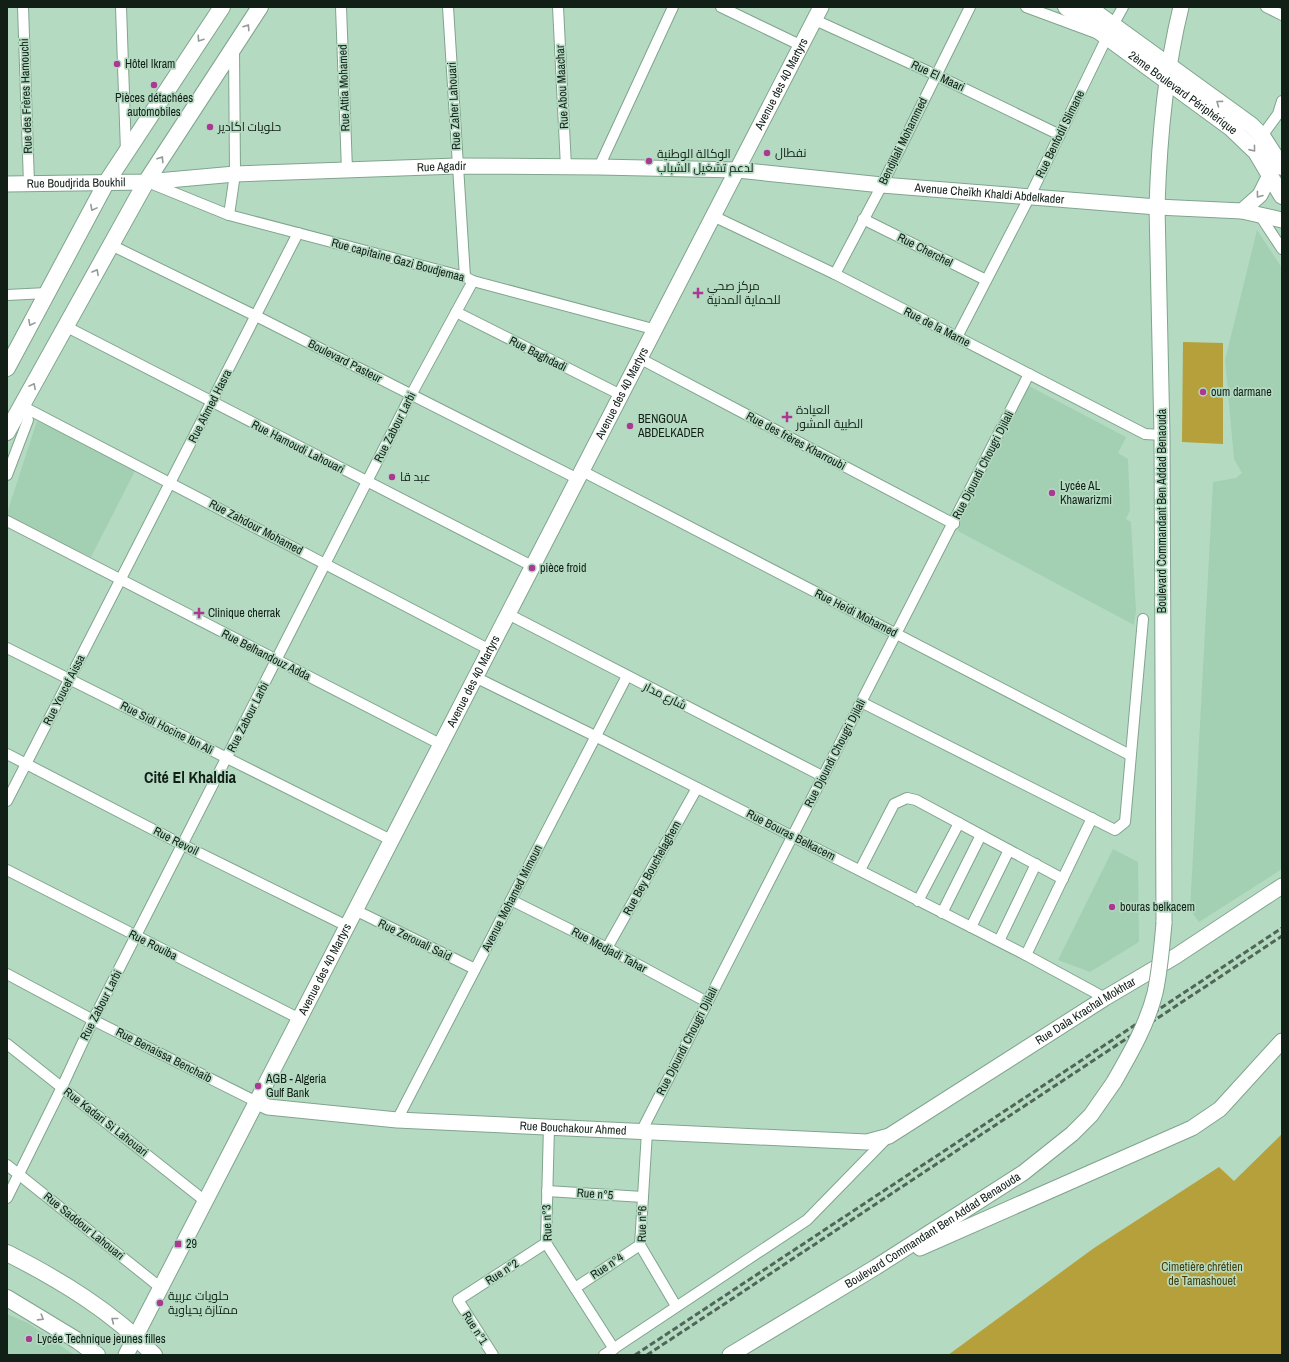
<svg xmlns="http://www.w3.org/2000/svg" width="1289" height="1362" font-family="'Archivo Narrow',Cairo,sans-serif">
<style>
.built{fill:#a3d0b3}
.green{fill:#b6a03b}
.lines{fill:none;stroke-linecap:round;stroke-linejoin:round}
.street-casing{stroke:#80a48d;stroke-width:12}
.secondary-casing{stroke:#80a48d;stroke-width:17}
.primary-casing{stroke:#80a48d;stroke-width:18}
.street{stroke:#fff;stroke-width:10}
.secondary{stroke:#fff;stroke-width:15}
.primary{stroke:#fff;stroke-width:16}
.rail{stroke:#506658;stroke-width:3;stroke-dasharray:6 3;stroke-linecap:butt}
.secondary-bridge-casing{stroke:#80a48d;stroke-width:17;stroke-linecap:butt}
.secondary-bridge{stroke:#fff;stroke-width:15}
.oneway{stroke:#949a97}
.poi-dot{fill:#ab3994;stroke:#b5dac2;stroke-width:1.5}
.labels{text-anchor:middle;stroke-width:3.5;stroke-linejoin:round;paint-order:stroke}
.poi-label{font-size:12px;fill:#111f17;stroke:#b5dac2;text-anchor:start}
.street-label{font-size:12px;fill:#111f17;stroke:#b5dac2}
.park-label{font-size:12px;fill:#453b04;stroke:#b5dac2}
.district-label{font-size:16px;font-weight:bold;fill:#111f17;stroke:#b5dac2}
</style>
<rect width="100%" height="100%" fill="#b5dac2"/>
<g class="built">
<polygon points="1257,230 1282,268 1282,869 1199,922 1190,910 1213,482 1236,478 1242,473 1234,459 1225,360"/>
<polygon points="1029,386 1126,437 1118,453 1128,459 1130,510 1126,519 1131,522 1136,611 1134,625 958,531 960,522"/>
<polygon points="37,421 136,469 91,557 7,518 7,513"/>
<polygon points="1113,849 1138,862 1139,942 1090,972 1058,960"/>
<polygon points="7,1314 28,1323 74,1355 7,1355"/>
</g>
<g class="green">
<polygon points="1183,342 1223,343 1223,444 1182,442"/>
<polygon points="1282,1134 1282,1355 948,1355 1094,1248 1219,1167 1234,1181"/>
</g>
<g class="lines">
<g class="street-casing">
<g id="street">
<polyline points="23,7 29,184"/>
<polyline points="121,7 126,152"/>
<polyline points="341,7 347,170"/>
<polyline points="448,7 465,277"/>
<polyline points="558,7 566,167"/>
<polyline points="721,7 802,46"/>
<polyline points="1266,7 1282,15"/>
<polyline points="815,20 936,75 1060,135"/>
<polyline points="1113,25 1123,7"/>
<polyline points="1262,136 1278,114 1282,101"/>
<polyline points="599,167 673,7"/>
<polyline points="150,183 229,215 465,277 473,281 653,329"/>
<polyline points="1259,214 1282,249"/>
<polyline points="229,215 235,174 234,48"/>
<polyline points="713,216 835,274 1145,434 1162,435"/>
<polyline points="863,219 986,280"/>
<polyline points="111,245 256,316 578,479"/>
<polyline points="835,274 882,185 970,7"/>
<polyline points="7,295 47,293"/>
<polyline points="456,312 621,395"/>
<polyline points="65,326 532,566"/>
<polyline points="957,337 1030,196 1107,37 1026,7"/>
<polyline points="639,358 954,524"/>
<polyline points="22,406 490,650"/>
<polyline points="582,471 1130,755"/>
<polyline points="7,475 28,420 22,406"/>
<polyline points="7,521 440,744"/>
<polyline points="508,614 822,776"/>
<polyline points="7,648 391,840"/>
<polyline points="475,677 595,736 1026,955 1105,998"/>
<polyline points="861,702 1115,830 1125,822 1143,619"/>
<polyline points="7,754 183,845 347,926"/>
<polyline points="7,801 298,233"/>
<polyline points="7,870 300,1019"/>
<polyline points="860,870 894,804 907,798 916,800 1063,879"/>
<polyline points="511,900 607,948 707,1002"/>
<polyline points="918,901 959,823"/>
<polyline points="355,910 475,969"/>
<polyline points="942,913 981,835"/>
<polyline points="971,927 1009,850"/>
<polyline points="999,941 1036,864"/>
<polyline points="607,948 697,788"/>
<polyline points="1026,955 1092,818"/>
<polyline points="7,974 93,1020 257,1102"/>
<polyline points="7,1044 205,1201"/>
<polyline points="397,1120 627,676"/>
<polyline points="549,1126 546,1243 614,1349"/>
<polyline points="641,1132 1029,374"/>
<polyline points="647,1132 640,1245 676,1306"/>
<polyline points="7,1165 161,1288"/>
<polyline points="547,1191 643,1197"/>
<polyline points="7,1198 62,1087 93,1020 411,395 473,281"/>
<polyline points="575,1288 640,1245"/>
<polyline points="493,1355 458,1300 546,1243"/>
<polyline points="604,1355 807,1220 888,1137"/>
</g>
</g>
<g class="secondary-casing">
<g id="secondary">
<path id="s1" d="M7 184 146 182 235 174 457 166 599 167 737 170 882 185 1157 207 1242 211 1282 220"/>
<polyline points="1242,211 1260,195 1270,175"/>
<path d="M1164 923 1162 435 1157 207C1159 140 1165 72 1181 7"/>
<path id="s2" d="M257 1102 268 1107 397 1120 867 1142 889 1136 1105 998 1176 956 1282 886"/>
<polyline points="920,1248 1192,1128 1220,1109 1282,1041"/>
<path id="s3" d="M126 1355 821 7"/>
<path id="s4" d="M730 1355 876 1267 1023 1173 1072 1134 1091 1115 1114 1082"/>
</g>
</g>
<g class="primary-casing">
<g id="primary">
<path id="s5" d="M1066 7 1231 128 1256 152 1282 196"/>
<polyline points="1088,7 1251,125 1262,136 1282,167"/>
<polyline points="7,368 106,183 222,7"/>
<polyline points="7,432 146,182 260,7"/>
<path d="M7 1253C60 1280 112 1311 154 1355"/>
<polyline points="7,1298 78,1341 97,1355"/>
</g>
</g>
<use href="#street" class="street"/>
<use href="#secondary" class="secondary"/>
<use href="#primary" class="primary"/>
<g class="rail">
<polyline points="635,1355 1282,928"/>
<polyline points="647,1355 1282,936"/>
</g>
<g class="secondary-bridge-casing">
<path id="secondary-bridge" d="M1114 1082C1130 1054 1147 1025 1155 993 1160 970 1162 946 1164 923"/>
</g>
<use href="#secondary-bridge" class="secondary-bridge"/>
</g>
<defs><path id="oneway-chevron" d="M-2-3.5L2.5 0L-2 3.5" fill="none" stroke-width="1.6" stroke-linecap="round" stroke-linejoin="round"/></defs>
<g class="oneway">
<use href="#oneway-chevron" transform="translate(247 27) rotate(-57)"/>
<use href="#oneway-chevron" transform="translate(200 39) rotate(124)"/>
<use href="#oneway-chevron" transform="translate(1219 103) rotate(-144)"/>
<use href="#oneway-chevron" transform="translate(1253 149) rotate(51)"/>
<use href="#oneway-chevron" transform="translate(161 159) rotate(-57)"/>
<use href="#oneway-chevron" transform="translate(1259 195) rotate(127)"/>
<use href="#oneway-chevron" transform="translate(93 208) rotate(118)"/>
<use href="#oneway-chevron" transform="translate(96 272) rotate(-61)"/>
<use href="#oneway-chevron" transform="translate(31 323) rotate(118)"/>
<use href="#oneway-chevron" transform="translate(33 386) rotate(-62)"/>
<use href="#oneway-chevron" transform="translate(41 1318) rotate(32)"/>
<use href="#oneway-chevron" transform="translate(114 1320) rotate(-142)"/>
</g>
<g class="poi-dot">
<circle cx="117" cy="64" r="4"/>
<circle cx="154" cy="85" r="4"/>
<circle cx="210" cy="127" r="4"/>
<circle cx="767" cy="153" r="4"/>
<circle cx="649" cy="161" r="4"/>
<path d="M696 287h4v4h4v4h-4v4h-4v-4h-4v-4h4z"/>
<circle cx="1203" cy="392" r="4"/>
<path d="M785 411h4v4h4v4h-4v4h-4v-4h-4v-4h4z"/>
<circle cx="630" cy="426" r="4"/>
<circle cx="392" cy="477" r="4"/>
<circle cx="1052" cy="493" r="4"/>
<circle cx="532" cy="568" r="4"/>
<path d="M197 607h4v4h4v4h-4v4h-4v-4h-4v-4h4z"/>
<circle cx="1112" cy="907" r="4"/>
<circle cx="258" cy="1086" r="4"/>
<rect x="174" y="1240" width="8" height="8" rx="2"/>
<circle cx="160" cy="1303" r="4"/>
<circle cx="29" cy="1339" r="4"/>
</g>
<g class="labels">
<g class="poi-label">
<text x="125" y="68">Hôtel Ikram</text>
<text x="154" y="102" text-anchor="middle">Pièces détachées<tspan x="154" dy="14">automobiles</tspan></text>
<text x="218" y="131">حلويات اكادير</text>
<text x="775" y="157">نفطال</text>
<text x="657" y="158">الوكالة الوطنية<tspan x="657" dy="14">لدعم تشغيل الشباب</tspan></text>
<text x="707" y="290">مركز صحي<tspan x="707" dy="14">للحماية المدنية</tspan></text>
<text x="1211" y="396">oum darmane</text>
<text x="796" y="414">العيادة<tspan x="796" dy="14">الطبية المشور</tspan></text>
<text x="638" y="423">BENGOUA<tspan x="638" dy="14">ABDELKADER</tspan></text>
<text x="400" y="481">عبد قا</text>
<text x="1060" y="490">Lycée AL<tspan x="1060" dy="14">Khawarizmi</tspan></text>
<text x="540" y="572">pièce froid</text>
<text x="208" y="617">Clinique cherrak</text>
<text x="1120" y="911">bouras belkacem</text>
<text x="266" y="1083">AGB - Algeria<tspan x="266" dy="14">Gulf Bank</tspan></text>
<text x="186" y="1248">29</text>
<text x="168" y="1300">حلويات عربية<tspan x="168" dy="14">ممتازة يحياوية</tspan></text>
<text x="37" y="1343">Lycée Technique jeunes filles</text>
</g>
<g class="street-label">
<text transform="translate(938 76) rotate(25)" y="4">Rue El Maari</text>
<text dy="4" stroke="none"><textPath href="#s3" startOffset="1430">Avenue des 40 Martyrs</textPath></text>
<text transform="translate(562 87) rotate(-93)" y="4">Rue Abou Maachar</text>
<text transform="translate(344 88) rotate(-92)" y="4">Rue Attia Mohamed</text>
<text dy="4" stroke="none"><textPath href="#s5" startOffset="145">2ème Boulevard Périphérique</textPath></text>
<text transform="translate(26 96) rotate(-92)" y="4">Rue des Frères Hamouchi</text>
<text transform="translate(454 106) rotate(-93)" y="4">Rue Zaher Lahouari</text>
<text transform="translate(1060 134) rotate(-64)" y="4">Rue Benfodil Slimane</text>
<text transform="translate(903 141) rotate(-64)" y="4">Bendjilali Mohammed</text>
<text dy="4" stroke="none"><textPath href="#s1" startOffset="435">Rue Agadir</textPath></text>
<text dy="4" stroke="none"><textPath href="#s1" startOffset="69">Rue Boudjrida Boukhil</textPath></text>
<text dy="4" stroke="none"><textPath href="#s1" startOffset="984">Avenue Cheïkh Khaldi Abdelkader</textPath></text>
<text transform="translate(925 250) rotate(27)" y="4">Rue Cherchel</text>
<text transform="translate(398 260) rotate(15)" y="4">Rue capitaine Gazi Boudjemaa</text>
<text transform="translate(937 327) rotate(27)" y="4">Rue de la Marne</text>
<text transform="translate(538 354) rotate(27)" y="4">Rue Baghdadi</text>
<text transform="translate(345 361) rotate(27)" y="4">Boulevard Pasteur</text>
<text dy="4" stroke="none"><textPath href="#s3" startOffset="1082">Avenue des 40 Martyrs</textPath></text>
<text transform="translate(210 406) rotate(-63)" y="4">Rue Ahmed Hasra</text>
<text transform="translate(395 427) rotate(-63)" y="4">Rue Zabour Larbi</text>
<text transform="translate(796 441) rotate(28)" y="4">Rue des frères Kharroubi</text>
<text transform="translate(298 447) rotate(27)" y="4">Rue Hamoudi Lahouari</text>
<text transform="translate(983 465) rotate(-63)" y="4">Rue Djoundi Chougri Djilali</text>
<text transform="translate(1162 511) rotate(-90)" y="4">Boulevard Commandant Ben Addad Benaouda</text>
<text transform="translate(256 527) rotate(28)" y="4">Rue Zahdour Mohamed</text>
<text transform="translate(856 613) rotate(27)" y="4">Rue Heidi Mohamed</text>
<text transform="translate(266 655) rotate(27)" y="4">Rue Belhandouz Adda</text>
<text dy="4" stroke="none"><textPath href="#s3" startOffset="758">Avenue des 40 Martyrs</textPath></text>
<text transform="translate(64 690) rotate(-63)" y="4">Rue Youcef Aissa</text>
<text transform="translate(665 696) rotate(27)" y="4">شارع مدار</text>
<text transform="translate(248 717) rotate(-63)" y="4">Rue Zabour Larbi</text>
<text transform="translate(167 728) rotate(27)" y="4">Rue Sidi Hocine Ibn Ali</text>
<text transform="translate(835 753) rotate(-63)" y="4">Rue Djoundi Chougri Djilali</text>
<text transform="translate(791 835) rotate(27)" y="4">Rue Bouras Belkacem</text>
<text transform="translate(176 841) rotate(27)" y="4">Rue Revoil</text>
<text transform="translate(652 868) rotate(-61)" y="4">Rue Bey Bouchelaghem</text>
<text transform="translate(512 898) rotate(-63)" y="4">Avenue Mohamed Mimoun</text>
<text transform="translate(415 940) rotate(26)" y="4">Rue Zerouali Said</text>
<text transform="translate(153 945) rotate(27)" y="4">Rue Rouiba</text>
<text transform="translate(609 950) rotate(28)" y="4">Rue Medjadi Tahar</text>
<text dy="4" stroke="none"><textPath href="#s3" startOffset="434">Avenue des 40 Martyrs</textPath></text>
<text transform="translate(101 1005) rotate(-63)" y="4">Rue Zabour Larbi</text>
<text dy="4" stroke="none"><textPath href="#s2" startOffset="868">Rue Dala Krachal Mokhtar</textPath></text>
<text transform="translate(687 1041) rotate(-63)" y="4">Rue Djoundi Chougri Djilali</text>
<text transform="translate(164 1055) rotate(27)" y="4">Rue Benaissa Benchaib</text>
<text transform="translate(106 1122) rotate(38)" y="4">Rue Kadari Si Lahouari</text>
<text dy="4" stroke="none"><textPath href="#s2" startOffset="318">Rue Bouchakour Ahmed</textPath></text>
<text transform="translate(595 1194) rotate(4)" y="4">Rue n°5</text>
<text transform="translate(547 1223) rotate(-92)" y="4">Rue n°3</text>
<text transform="translate(642 1224) rotate(-89)" y="4">Rue n°6</text>
<text transform="translate(84 1226) rotate(39)" y="4">Rue Saddour Lahouari</text>
<text dy="4" stroke="none"><textPath href="#s4" startOffset="238">Boulevard Commandant Ben Addad Benaouda</textPath></text>
<text transform="translate(607 1266) rotate(-34)" y="4">Rue n°4</text>
<text transform="translate(502 1272) rotate(-33)" y="4">Rue n°2</text>
<text transform="translate(475 1328) rotate(57)" y="4">Rue n°1</text>
</g>
<g class="park-label">
<text x="1202" y="1271">Cimetière chrétien<tspan x="1202" dy="14">de Tamashouet</tspan></text>
</g>
<g class="district-label">
<text x="190" y="783">Cité El Khaldia</text>
</g>
</g>
<rect width="1289" height="1362" fill="none" stroke="#111f17" stroke-width="16"/>
</svg>
